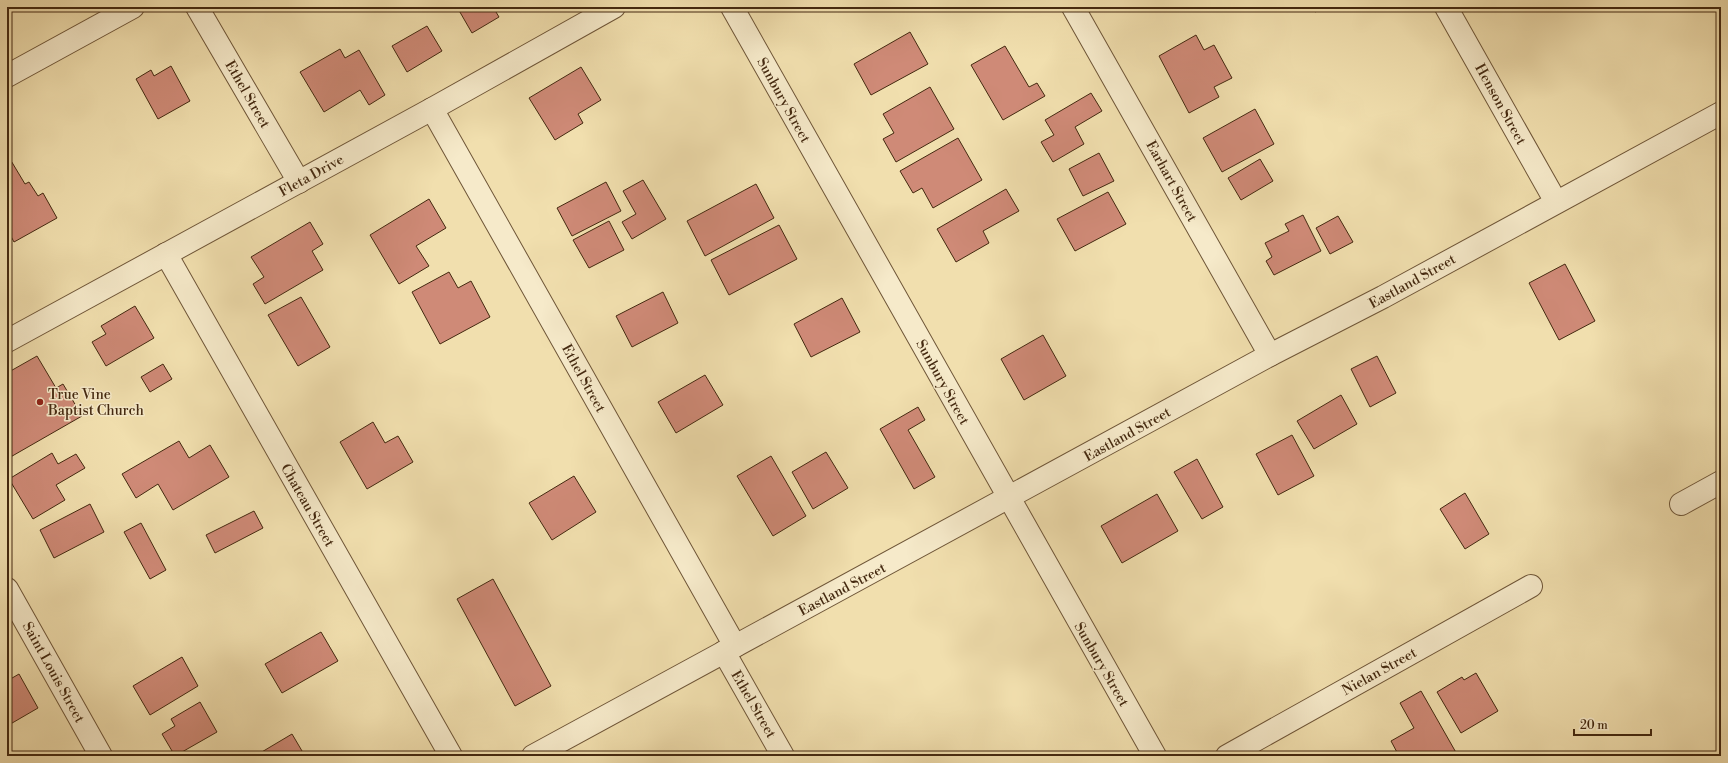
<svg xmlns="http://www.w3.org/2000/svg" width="1728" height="763" font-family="'Libre Bodoni',serif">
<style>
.building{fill:#cf8a77;stroke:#442910}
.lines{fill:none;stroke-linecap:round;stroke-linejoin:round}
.minor-casing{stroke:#6f5638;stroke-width:24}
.tertiary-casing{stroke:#6f5638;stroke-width:24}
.minor{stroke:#f6eaca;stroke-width:22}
.tertiary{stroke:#f6eaca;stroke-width:22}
.poi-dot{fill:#8f2418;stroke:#f6eaca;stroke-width:1.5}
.labels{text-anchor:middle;stroke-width:3;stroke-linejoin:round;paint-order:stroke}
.street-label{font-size:14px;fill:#442910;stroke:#f6eaca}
.poi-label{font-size:14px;fill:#442910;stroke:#f6eaca;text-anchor:start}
</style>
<rect width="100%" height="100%" fill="#f1dfae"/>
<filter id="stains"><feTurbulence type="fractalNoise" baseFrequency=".005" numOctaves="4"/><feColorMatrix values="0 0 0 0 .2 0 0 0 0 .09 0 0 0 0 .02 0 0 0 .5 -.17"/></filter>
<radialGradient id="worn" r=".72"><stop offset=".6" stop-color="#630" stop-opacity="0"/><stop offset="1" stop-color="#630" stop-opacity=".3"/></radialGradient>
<g class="building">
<polygon points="457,7 493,7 499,17 472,33"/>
<polygon points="1312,7 1324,7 1315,12"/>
<polygon points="427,26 442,51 407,72 392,46"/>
<polygon points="910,32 928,64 871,95 854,64"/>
<polygon points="1196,35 1204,50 1214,45 1232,78 1214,87 1219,97 1189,113 1159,56"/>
<polygon points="1005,46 1029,87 1037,83 1045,96 1003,120 971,65"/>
<polygon points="340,49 345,58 359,50 385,95 369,105 360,90 324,112 300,72"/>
<polygon points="171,66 190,101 158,119 136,79 151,70 154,76"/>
<polygon points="581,67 601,100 578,114 583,123 555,140 529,98"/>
<polygon points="930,87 954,129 896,162 883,139 894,133 883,114"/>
<polygon points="1091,93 1102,111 1075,127 1084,144 1053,162 1041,142 1054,135 1045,120"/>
<polygon points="1255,109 1274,144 1222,172 1203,138"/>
<polygon points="958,138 982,180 933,208 922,188 913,193 900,171"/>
<polygon points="1099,153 1114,181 1083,196 1069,169"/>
<polygon points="7,154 25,184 29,182 38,196 43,193 57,218 14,242 7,229"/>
<polygon points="1260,159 1273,181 1241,200 1228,178"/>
<polygon points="643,180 666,219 632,239 622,222 636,214 623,191"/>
<polygon points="606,182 621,211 572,236 557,208"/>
<polygon points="756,184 774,218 705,256 687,221"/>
<polygon points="1006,189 1019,211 983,231 989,243 956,262 937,229"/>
<polygon points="1108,192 1126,224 1075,251 1057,219"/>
<polygon points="429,199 446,228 416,246 429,266 399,284 370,235"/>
<polygon points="1303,215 1321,251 1274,275 1266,261 1272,257 1265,243 1289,231 1285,224"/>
<polygon points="1338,216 1353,242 1330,254 1316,228"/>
<polygon points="609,221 624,250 589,268 573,240"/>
<polygon points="310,222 323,244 312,251 323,270 265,304 253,284 264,277 251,257"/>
<polygon points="779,225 797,259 729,295 711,260"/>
<polygon points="1565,264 1595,321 1559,340 1529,283"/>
<polygon points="449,272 458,288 471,281 490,317 440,344 412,292"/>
<polygon points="663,292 678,323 632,347 616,316"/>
<polygon points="301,297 330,347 298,366 268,315"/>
<polygon points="842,298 860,332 811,357 794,324"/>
<polygon points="135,306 154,338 106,366 92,342 106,334 101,326"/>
<polygon points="1043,335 1066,376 1024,400 1001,359"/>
<polygon points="37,356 56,388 63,384 82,416 7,459 7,373"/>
<polygon points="1377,356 1396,393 1370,407 1351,369"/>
<polygon points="163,364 172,379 150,392 141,377"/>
<polygon points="705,375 723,405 676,433 658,402"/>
<polygon points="1341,395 1357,424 1314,449 1297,421"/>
<polygon points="918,407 925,420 908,430 935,477 914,489 880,429"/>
<polygon points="373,422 385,443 398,436 413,462 367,489 340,442"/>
<polygon points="1292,435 1314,476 1278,495 1256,454"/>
<polygon points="179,441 189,458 210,445 229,477 173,510 158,484 136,498 122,474"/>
<polygon points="826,452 848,488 813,509 792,472"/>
<polygon points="52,453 58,464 76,454 85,468 56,485 65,500 33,519 9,479"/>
<polygon points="771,456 806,516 773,536 737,476"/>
<polygon points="1197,459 1223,507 1202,519 1174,472"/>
<polygon points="574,476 596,512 552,540 529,503"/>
<polygon points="1465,493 1489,534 1465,549 1440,509"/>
<polygon points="1157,494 1178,531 1122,563 1101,526"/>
<polygon points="90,504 104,532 54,558 40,530"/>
<polygon points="254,511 263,528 215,553 206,535"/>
<polygon points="141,523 166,570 150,579 124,532"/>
<polygon points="493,579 551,686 515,706 457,599"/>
<polygon points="321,632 338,661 282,693 265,664"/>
<polygon points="182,657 198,686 150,715 133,686"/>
<polygon points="1476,673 1498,711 1461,733 1437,692 1462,677 1464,680"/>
<polygon points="19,674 38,708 7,726 7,681"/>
<polygon points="1421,691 1458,756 1399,756 1391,741 1414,728 1400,703"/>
<polygon points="200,702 217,732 175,756 162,734 175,726 171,719"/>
<polygon points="292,734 305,756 255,756"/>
</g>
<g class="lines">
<g class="minor-casing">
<g id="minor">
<polyline points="197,7 299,182"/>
<polyline points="1073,7 1270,355"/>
<polyline points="1446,7 1556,202"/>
<polyline points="7,76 133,7"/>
<polyline points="432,109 735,646"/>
<polyline points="166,254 451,756"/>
<polyline points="7,341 432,109 614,7"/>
<polyline points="1681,504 1721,482"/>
<polyline points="7,589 101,756"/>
<polyline points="724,652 783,756"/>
<polyline points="533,756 1270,355 1383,297 1721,113"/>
<polyline points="1227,756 1531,586"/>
</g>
</g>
<g class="tertiary-casing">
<polyline id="tertiary" points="732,7 1155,756"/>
</g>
<use href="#minor" class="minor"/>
<use href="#tertiary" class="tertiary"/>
</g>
<circle class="poi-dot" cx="40" cy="402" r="4"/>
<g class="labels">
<g class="street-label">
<text transform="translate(248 94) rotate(60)" y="5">Ethel Street</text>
<text transform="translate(784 100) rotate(61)" y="5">Sunbury Street</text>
<text transform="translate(1501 104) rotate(61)" y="5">Henson Street</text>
<text transform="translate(311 175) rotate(-29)" y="5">Fleta Drive</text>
<text transform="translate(1172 181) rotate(61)" y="5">Earhart Street</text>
<text transform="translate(1412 281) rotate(-29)" y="5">Eastland Street</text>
<text transform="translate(584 378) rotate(61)" y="5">Ethel Street</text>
<text transform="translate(943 382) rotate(61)" y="5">Sunbury Street</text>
<text transform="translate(1127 434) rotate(-29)" y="5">Eastland Street</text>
<text transform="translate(308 505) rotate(60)" y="5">Chateau Street</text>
<text transform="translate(842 589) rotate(-28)" y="5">Eastland Street</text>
<text transform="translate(1102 664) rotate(60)" y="5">Sunbury Street</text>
<text transform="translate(1379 671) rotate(-29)" y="5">Nielan Street</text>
<text transform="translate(54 672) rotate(61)" y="5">Saint Louis Street</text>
<text transform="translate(754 704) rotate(60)" y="5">Ethel Street</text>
</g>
<g class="poi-label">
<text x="48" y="399">True Vine<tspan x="48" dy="16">Baptist Church</tspan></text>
</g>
</g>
<rect width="1728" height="763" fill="none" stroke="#f1dfae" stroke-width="24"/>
<rect x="8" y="8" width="1712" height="747" fill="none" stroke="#442910" stroke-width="2"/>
<rect x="12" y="12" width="1704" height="739" fill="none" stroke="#442910"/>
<path d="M1574 729v6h77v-6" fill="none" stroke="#442910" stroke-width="2"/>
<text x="1580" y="729" font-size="12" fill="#442910" stroke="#f6eaca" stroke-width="3" paint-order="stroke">20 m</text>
<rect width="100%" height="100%" filter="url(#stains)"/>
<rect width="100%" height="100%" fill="url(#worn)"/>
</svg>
